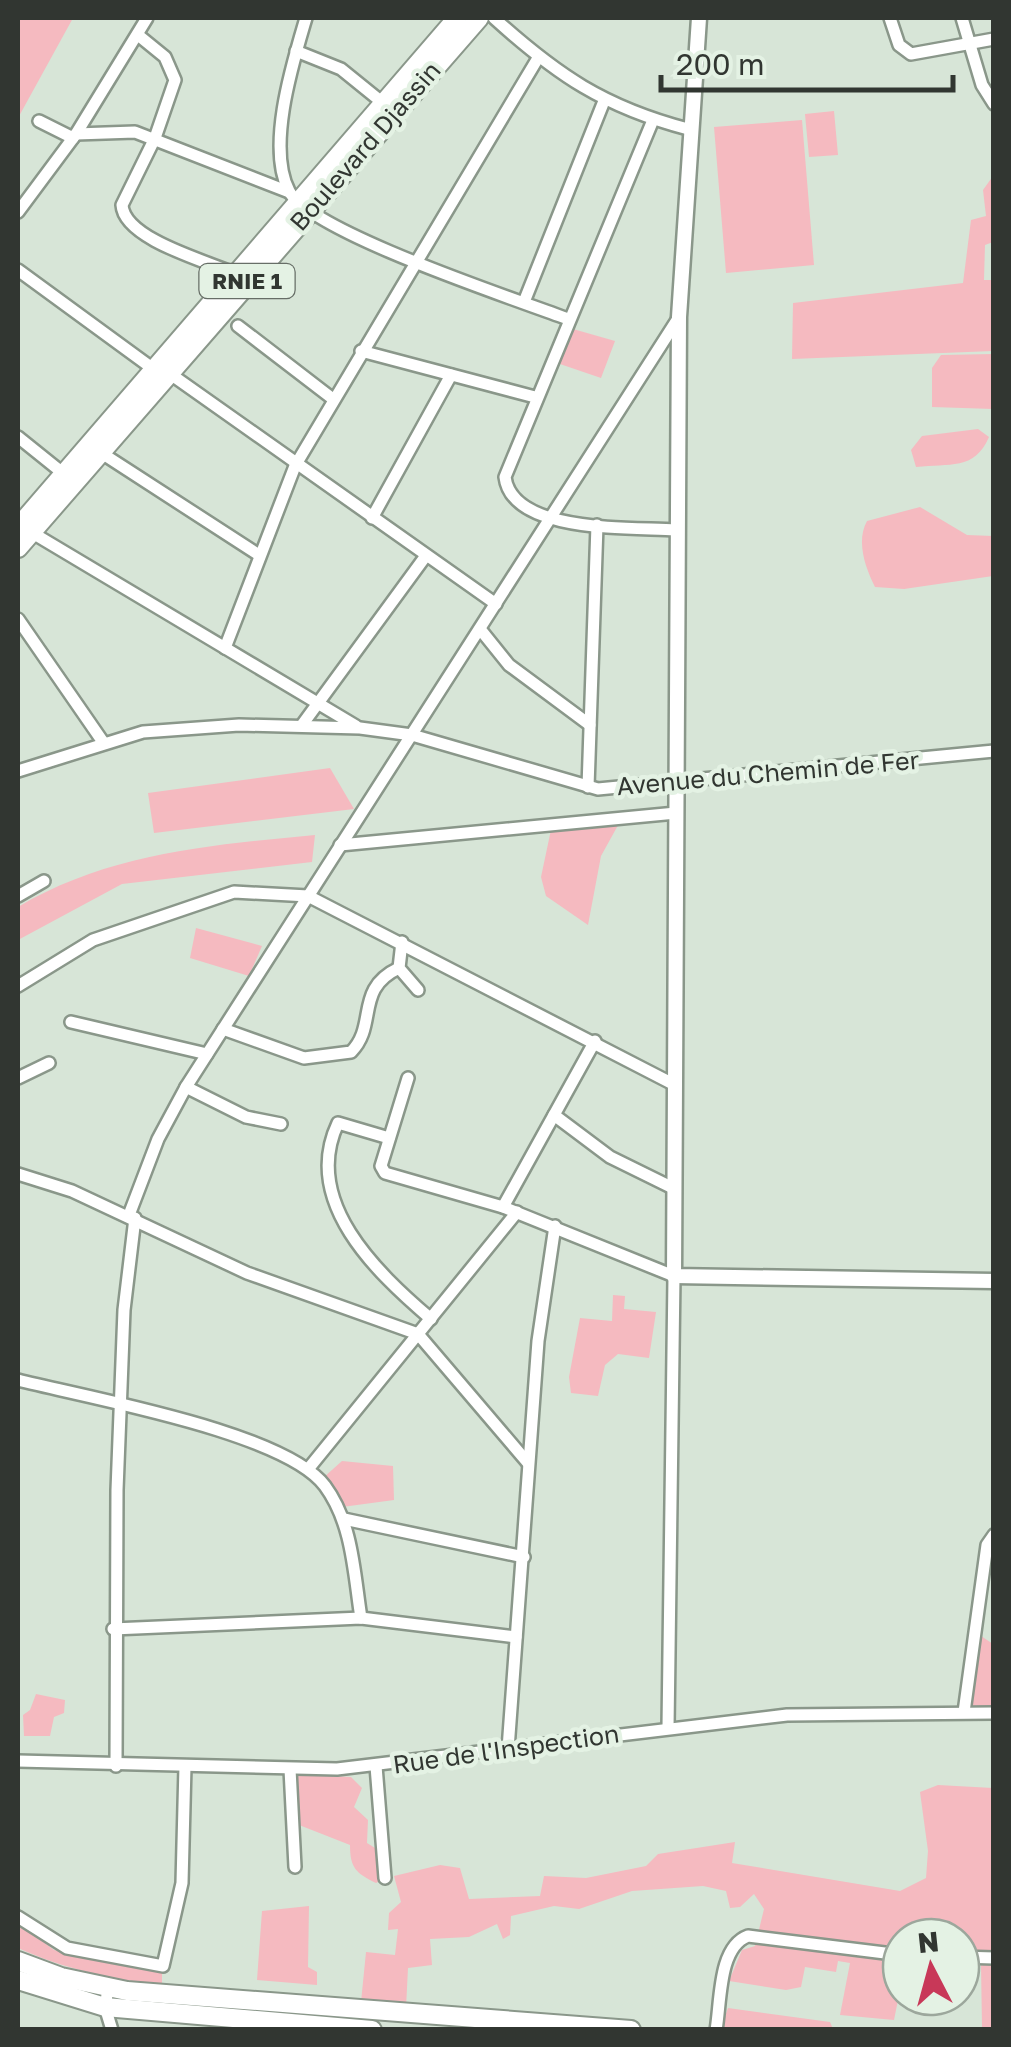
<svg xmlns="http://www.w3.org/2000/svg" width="1011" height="2047" font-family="'Golos Text',sans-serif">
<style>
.green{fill:#f5bac0}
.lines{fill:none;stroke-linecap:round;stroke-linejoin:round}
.minor-casing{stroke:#8a978a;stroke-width:16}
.major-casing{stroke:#8a978a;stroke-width:19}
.highway-casing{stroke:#8a978a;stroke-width:22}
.minor{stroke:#fff;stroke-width:11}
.major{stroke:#fff;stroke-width:14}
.highway{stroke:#fff;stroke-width:18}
.labels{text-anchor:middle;stroke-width:9;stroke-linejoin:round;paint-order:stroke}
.shield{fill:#e4f2e4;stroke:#676e67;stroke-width:2.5}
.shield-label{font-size:22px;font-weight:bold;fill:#313631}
.street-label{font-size:25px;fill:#313631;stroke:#e4f2e4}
</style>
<rect width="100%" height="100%" fill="#d7e5d7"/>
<g class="green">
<polygon points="18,18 73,18 18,118"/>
<polygon points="834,111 838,155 809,157 805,114"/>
<polygon points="802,120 814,265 726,273 714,127"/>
<polygon points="993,176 993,242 985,245 984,280 993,280 993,351 792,359 793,303 963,283 971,220 986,216 983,190"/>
<polygon points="573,329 615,341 601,378 557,363"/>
<polygon points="993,354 993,409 932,407 932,368 941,355"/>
<path d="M978 429 989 437C974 471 950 463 916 467L911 450 922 436Z"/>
<path d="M920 507 967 535 993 536V576L904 589 875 587C865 567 856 541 867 521Z"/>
<polygon points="330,768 354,809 154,833 148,793"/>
<polygon points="622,818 601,856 588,925 546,896 541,877 552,825"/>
<path d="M315 835 312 862 122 884 18 940V907C109 853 212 845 315 835Z"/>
<polygon points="196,928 262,946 249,976 190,958"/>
<polygon points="613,1295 625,1296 624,1309 656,1312 649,1358 618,1354 605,1365 598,1396 571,1393 569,1377 580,1318 612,1321"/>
<polygon points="342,1461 393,1466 394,1500 342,1507 323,1478"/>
<polygon points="975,1632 993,1644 993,1713 964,1712"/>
<polygon points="36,1694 65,1700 64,1713 54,1717 50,1736 24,1736 23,1715 30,1710"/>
<path d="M300 1774 351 1777 362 1788 354 1807 368 1820 367 1843 383 1853 385 1878 376 1883C356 1873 350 1868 350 1845L294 1823 291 1780Z"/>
<polygon points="938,1785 993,1788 993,2029 982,2028 981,1965 961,1964 961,1937 901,1937 901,1985 894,2020 840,2015 850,1963 838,1961 836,1972 805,1967 801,1987 786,1990 729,1981 742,1950 755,1946 764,1909 754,1894 740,1907 730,1908 726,1891 703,1886 632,1891 579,1909 554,1906 511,1916 510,1935 503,1939 497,1924 469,1937 430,1939 432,1965 408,1968 406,2008 361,2002 366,1952 395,1955 398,1929 388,1930 389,1913 401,1902 394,1876 440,1865 460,1868 469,1899 540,1896 544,1876 586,1878 646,1866 658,1854 735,1842 732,1863 900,1891 926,1878 928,1851 920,1792"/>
<polygon points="309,1906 308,1967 317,1972 317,1985 257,1980 262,1911"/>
<path d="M18 1923 54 1950 162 1971V1985C111 1979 64 1969 18 1948Z"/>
<polygon points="728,2008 830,2022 833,2029 720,2030"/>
</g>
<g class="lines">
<g class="minor-casing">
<g id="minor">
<path d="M306 18C293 62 266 147 289 191 310 232 518 300 568 319"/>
<path d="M494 18C557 75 604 107 688 129"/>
<polyline points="890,18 899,45 911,54 994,39"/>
<polyline points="962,18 982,85 994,104"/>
<path d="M138 35 165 57 175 80 155 138 122 205C124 239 206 261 236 274"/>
<polyline points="296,51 341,69 383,103"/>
<path d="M653 120 505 477C512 534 633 527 675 530"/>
<polyline points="39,121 73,138"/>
<polyline points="76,134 135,132 289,192"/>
<polyline points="18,212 76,134 147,18"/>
<polyline points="18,270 152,368"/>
<polyline points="524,302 604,101"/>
<polyline points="238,326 333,399"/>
<polyline points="361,351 535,397"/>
<polyline points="169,373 496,604"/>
<polyline points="18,437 64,474"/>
<polyline points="100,452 259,555"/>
<polyline points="372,518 451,375"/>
<polyline points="31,532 356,726"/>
<polyline points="18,619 103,742"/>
<polyline points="480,629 509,665 590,725"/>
<polyline points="225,648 295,466 538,58"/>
<polyline points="302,725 425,557"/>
<polyline points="18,771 143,732 239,725 360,728 412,735 598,789 994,751"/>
<polyline points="588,787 597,525"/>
<polyline points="340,845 676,813"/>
<polyline points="18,896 44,881"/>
<polyline points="402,942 399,968 418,990"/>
<polyline points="18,986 93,940 234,892 308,896 675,1085"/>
<polyline points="71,1022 207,1054"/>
<path d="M223 1029 304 1058 351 1052C378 1025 354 989 399 968"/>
<polyline points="18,1078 49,1063"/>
<polyline points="408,1078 381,1166 385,1173 503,1207 674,1276 668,1728"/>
<polyline points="186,1087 246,1117 281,1124"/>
<polyline points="554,1115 610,1157 675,1189"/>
<path d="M389 1138 338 1123C301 1201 376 1272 431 1319"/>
<polyline points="18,1174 72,1191 247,1273 418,1334 528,1463"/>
<polyline points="503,1207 595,1041"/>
<polyline points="129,1215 158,1139 186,1087 679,317"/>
<path d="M18 1380C88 1398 285 1432 325 1486 353 1524 354 1574 361 1618"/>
<polyline points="309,1468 517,1212"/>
<polyline points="344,1519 524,1557"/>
<polyline points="113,1629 361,1618 516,1637"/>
<polyline points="964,1712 987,1545 994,1535"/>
<polyline points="508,1749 538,1341 555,1226"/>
<polyline points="18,1761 337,1769 787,1715 994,1713"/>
<polyline points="116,1766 117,1490 124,1310 135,1218"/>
<polyline points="376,1766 385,1878"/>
<polyline points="290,1769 295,1867"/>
<polyline points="18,1917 67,1948 163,1966 182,1883 185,1766"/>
<polyline points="961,1957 994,1958"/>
<polyline points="108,1989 105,2007 112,2030"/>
<path d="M716 2030C721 2002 718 1947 748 1936L901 1955"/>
</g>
</g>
<g class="major-casing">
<polyline id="major" points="699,18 679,317 674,1276 994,1281"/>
</g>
<g class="highway-casing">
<g id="highway">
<polyline points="18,527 457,18"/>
<polyline points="18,548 479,18"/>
<polyline points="18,1961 61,1977 127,1991 631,2030"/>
<polyline points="18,1980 105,2007 372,2030"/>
</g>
</g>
<use href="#minor" class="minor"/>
<use href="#major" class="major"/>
<use href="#highway" class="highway"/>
</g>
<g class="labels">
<rect class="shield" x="199.5" y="264" width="95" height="34" rx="8"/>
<g class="shield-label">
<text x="247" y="289">RNIE 1</text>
</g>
<g class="street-label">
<text transform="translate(365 146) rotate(-49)" y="9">Boulevard Djassin</text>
<text transform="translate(768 773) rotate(-5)" y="9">Avenue du Chemin de Fer</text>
<text transform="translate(506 1749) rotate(-8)" y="9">Rue de l'Inspection</text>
</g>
</g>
<rect width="1011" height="2047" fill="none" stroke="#313631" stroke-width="40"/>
<g transform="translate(931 1967) rotate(354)"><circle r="48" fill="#e4f2e4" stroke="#9ca79c" stroke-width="2.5"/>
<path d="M0-8L18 38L0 25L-18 38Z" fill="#c83858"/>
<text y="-15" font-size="28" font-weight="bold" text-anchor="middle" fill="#313631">N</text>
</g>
<path d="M661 75v15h292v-15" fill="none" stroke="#313631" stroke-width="5"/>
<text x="676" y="75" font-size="30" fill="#313631" stroke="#e4f2e4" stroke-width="8" paint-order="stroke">200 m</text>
</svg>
